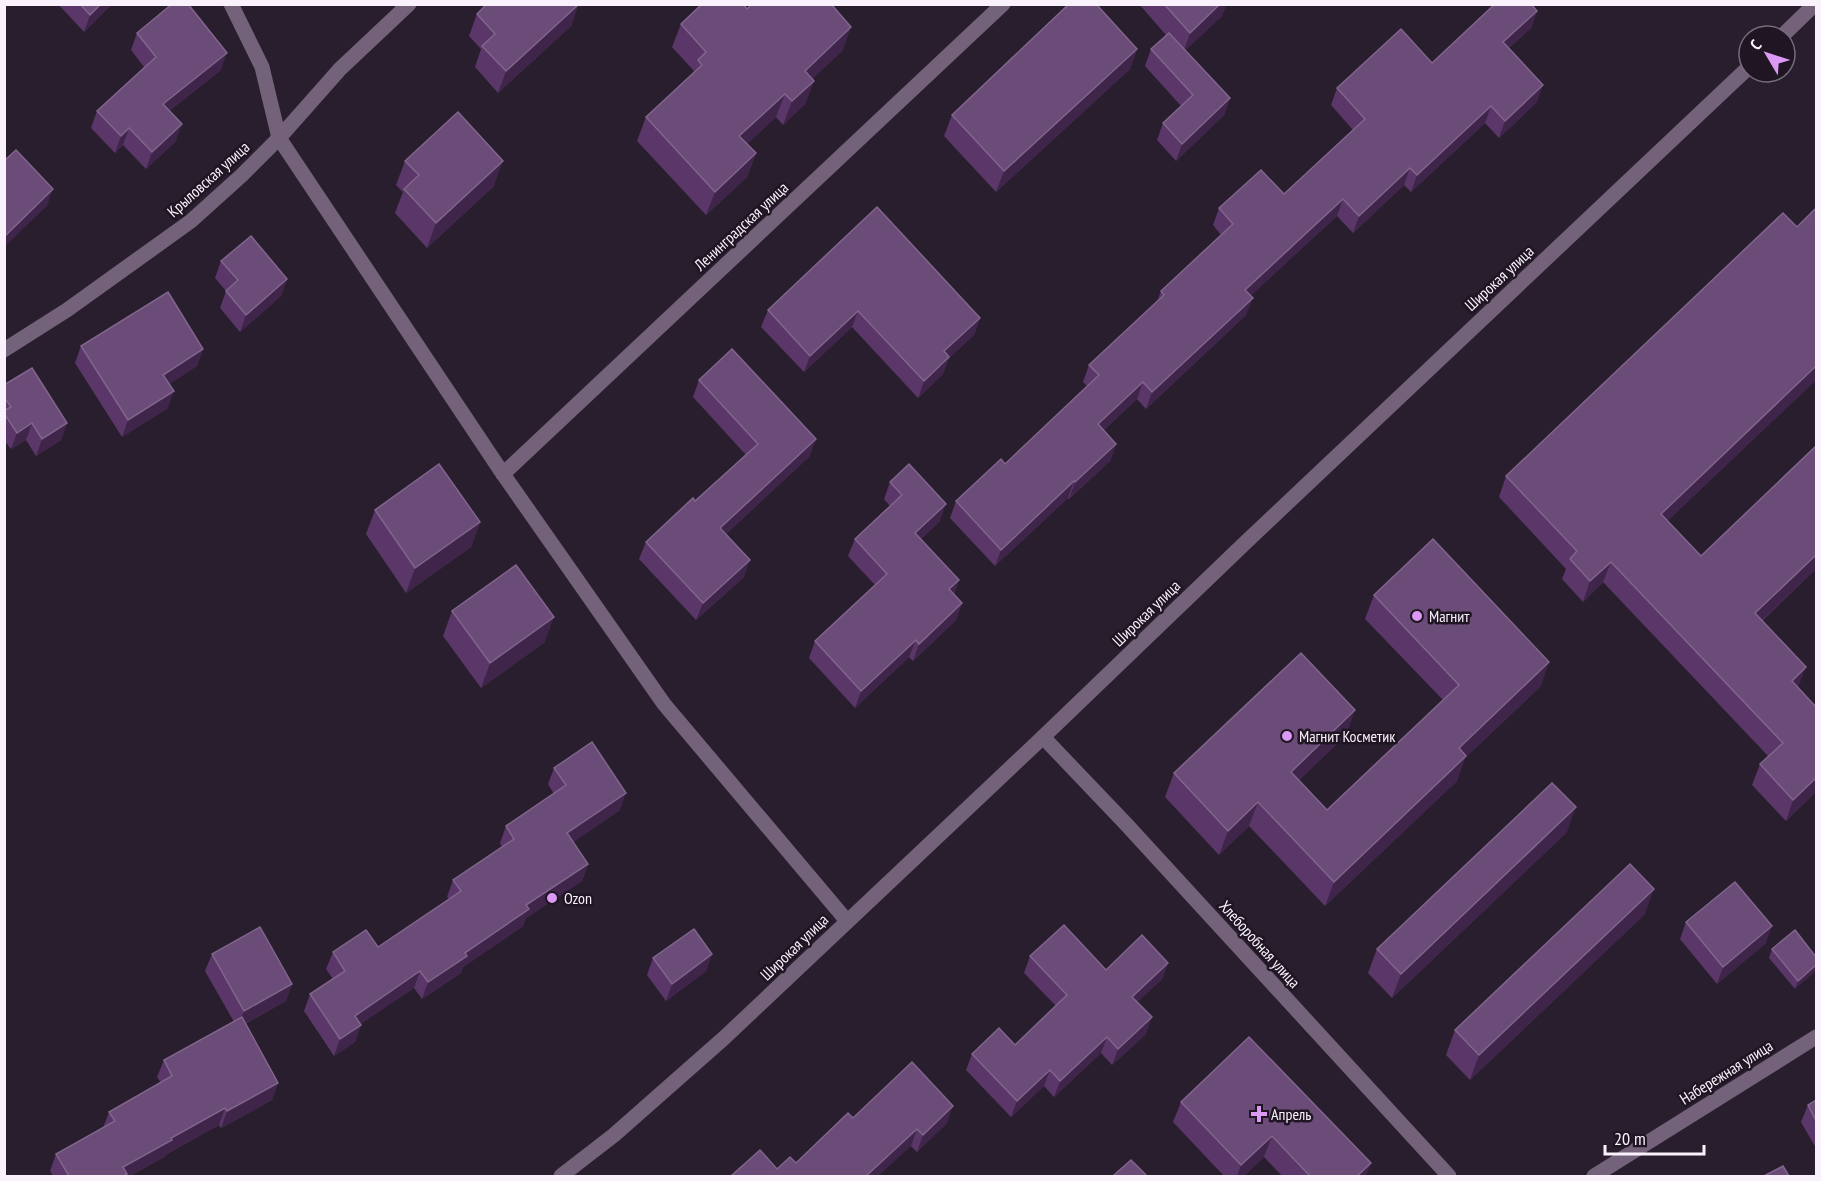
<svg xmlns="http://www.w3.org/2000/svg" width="1821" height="1181" font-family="'PT Sans Narrow',sans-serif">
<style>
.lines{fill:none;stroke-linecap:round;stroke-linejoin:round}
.minor{stroke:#73627a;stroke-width:15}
.wall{fill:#5a3768}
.shaded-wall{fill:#3f254a}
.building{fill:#6b4b78;stroke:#81658d;stroke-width:1.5}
.poi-dot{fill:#db99f5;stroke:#1f1523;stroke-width:2}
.labels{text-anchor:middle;stroke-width:5;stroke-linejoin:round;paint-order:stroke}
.street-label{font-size:16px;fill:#f9f2fc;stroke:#1f1523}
.poi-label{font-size:16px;fill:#f9f2fc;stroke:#1f1523;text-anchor:start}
</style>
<rect width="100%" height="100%" fill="#281e2d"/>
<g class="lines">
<g class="minor">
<polyline points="231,4 262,67 279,138 503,474 664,704 847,921"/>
<polyline points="1782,36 1815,4"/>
<polyline points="4,350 67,310 191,221 242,175 279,138 340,69 409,4"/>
<polyline points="503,474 1003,4"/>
<polyline points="1043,737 1126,824 1449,1176"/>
<polyline points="561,1176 614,1135 724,1038 1043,737 1246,542 1749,67"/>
<polyline points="1594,1176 1816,1037"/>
</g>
</g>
<g class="wall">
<polygon points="58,4 112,4 84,32"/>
<polygon points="1139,4 1226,4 1222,16 1185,50 1230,98 1224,115 1176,161 1157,140 1163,123 1181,106 1145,66 1151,49 1166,35"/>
<polygon points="577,8 571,26 498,93 475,67 481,49 469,36 477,14"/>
<polygon points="747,9 843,50 812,79 814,81 805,104 783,125 776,117 747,144 756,153 747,177 706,215 637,141 646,117 693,73 694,71 672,47 681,24"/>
<polygon points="1537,11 1531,28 1509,48 1537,102 1499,138 1485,123 1411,192 1404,185 1353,233 1337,216 1250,296 1246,315 1146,409 1137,399 1104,430 1116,444 1110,461 1069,499 1068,498 995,566 950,518 956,501 1005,464 1087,386 1083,382 1089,365 1157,302 1161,291 1221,235 1213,225 1219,208 1284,194 1353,130 1331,105 1337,88 1432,63"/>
<polygon points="137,33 221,70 169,111 176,141 146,169 123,145 115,153 91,128 97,111 144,67 131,50"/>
<polygon points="1137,49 1130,69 996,192 944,136 952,115"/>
<polygon points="405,161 494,186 427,248 395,213 403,192 396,185"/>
<polygon points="877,207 980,318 974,335 949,358 943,374 918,398 852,327 804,372 761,327 768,310"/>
<polygon points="221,261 287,279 281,296 240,332 220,308 226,291 215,278"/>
<polygon points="81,346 203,349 197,366 169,384 168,408 122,437 75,363"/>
<polygon points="699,380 810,456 726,534 744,577 696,620 639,559 646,542 695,501 746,455 693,397"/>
<polygon points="1816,380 1667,521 1701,556 1816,446 1816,569 1762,621 1799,688 1816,707 1816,793 1816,792 1786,821 1752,785 1760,764 1768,756 1603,582 1583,602 1562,579 1566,569 1499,497 1506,476"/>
<polygon points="4,385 67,423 61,440 36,456 26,440 11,449 4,440"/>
<polygon points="890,482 940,521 921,539 959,580 954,594 962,603 956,620 913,661 909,657 855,708 809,658 815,641 875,585 848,556 855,539 890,506 884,499"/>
<polygon points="375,510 480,522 471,547 406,593 366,534"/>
<polygon points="1374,595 1541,686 1465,758 1457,781 1325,906 1249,826 1219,855 1165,797 1174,773 1347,734 1299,780 1327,810 1443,700 1365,619"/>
<polygon points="452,611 545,642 481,688 443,636"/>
<polygon points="554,768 620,810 573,842 588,864 582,881 526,918 523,926 463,967 461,973 422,999 414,988 360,1024 361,1025 355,1042 334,1056 304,1011 310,994 333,979 326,969 333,952 378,947 449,899 447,897 453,880 502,847 500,843 506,826 554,794 548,784"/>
<polygon points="1567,832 1392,998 1368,973 1377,949"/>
<polygon points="1645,914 1470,1080 1446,1055 1455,1030"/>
<polygon points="1686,922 1766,943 1717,984 1680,939"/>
<polygon points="1772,949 1816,957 1795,989 1769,958"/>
<polygon points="212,954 292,984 286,1001 245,1024 278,1083 272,1100 221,1128 219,1125 167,1154 166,1156 130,1176 53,1176 50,1171 56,1154 103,1128 109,1112 161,1083 157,1077 164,1060 234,1022 205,971"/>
<polygon points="712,954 706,971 666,1001 647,975 653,958"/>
<polygon points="1030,956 1106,970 1168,963 1162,979 1137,1002 1146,1034 1112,1065 1101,1053 1054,1097 1044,1086 1011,1117 966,1070 972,1054 1015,1045 1056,1006 1024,973"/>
<polygon points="1249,1037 1366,1176 1282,1176 1264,1157 1244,1176 1224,1176 1173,1122 1181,1102"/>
<polygon points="1816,1100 1816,1148 1801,1122 1808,1105"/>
<polygon points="853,1118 947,1123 917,1152 911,1146 796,1163"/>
</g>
<g class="shaded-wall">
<polygon points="101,4 112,4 84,32 90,15"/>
<polygon points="571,4 581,4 577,8 571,26 498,93 506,71"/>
<polygon points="1220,4 1226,4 1222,16 1183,53 1190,33"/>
<polygon points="1537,11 1531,28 1497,59 1503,42"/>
<polygon points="851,27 843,50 796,94 805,71"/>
<polygon points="1137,49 1130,69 996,192 1004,171"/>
<polygon points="227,53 221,70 156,121 163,104"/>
<polygon points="814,81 805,104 783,125 792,101"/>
<polygon points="1543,85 1537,102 1499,138 1505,121"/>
<polygon points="785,94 776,117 731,159 739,136"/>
<polygon points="1230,98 1224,115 1176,161 1182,144"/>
<polygon points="1491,106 1485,123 1411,192 1417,175"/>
<polygon points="182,124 176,141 146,169 152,152"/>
<polygon points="129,128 123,145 115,153 121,136"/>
<polygon points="756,153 747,177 706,215 715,192"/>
<polygon points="503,161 494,186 427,248 436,223"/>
<polygon points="1410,168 1404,185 1353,233 1359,216"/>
<polygon points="53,189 47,206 4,247 4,237"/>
<polygon points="1343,199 1337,216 1239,307 1245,290"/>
<polygon points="287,279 281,296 240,332 246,315"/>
<polygon points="1253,298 1246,315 1146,409 1152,392"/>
<polygon points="858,311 852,327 804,372 810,356"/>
<polygon points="980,318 974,335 949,358 943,374 918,398 924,381 944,351"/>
<polygon points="203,349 197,366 157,392 163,375"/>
<polygon points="1816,366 1816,380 1653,535 1661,514"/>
<polygon points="1143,382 1137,399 1092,441 1098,424"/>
<polygon points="174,391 168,408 122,437 128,420"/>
<polygon points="32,423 26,440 11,449 17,433"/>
<polygon points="67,423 61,440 36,456 42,439"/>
<polygon points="816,439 810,456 714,545 720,528"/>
<polygon points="1116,444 1110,461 1069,499 1075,482"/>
<polygon points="1074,481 1068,498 995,566 1001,550"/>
<polygon points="946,504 940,521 909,550 915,533"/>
<polygon points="480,522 471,547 406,593 415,568"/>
<polygon points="1816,555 1816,569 1747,634 1755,613"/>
<polygon points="750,560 744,577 696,620 703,603"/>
<polygon points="1611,562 1603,582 1583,602 1590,581"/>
<polygon points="959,580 953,596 949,589"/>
<polygon points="962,603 956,620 913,661 919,644"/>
<polygon points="554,617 545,642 481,688 490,663"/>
<polygon points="916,640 909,657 855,708 861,691"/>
<polygon points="1549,662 1541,686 1465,758 1457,781 1325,906 1334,882 1459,748"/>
<polygon points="1806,667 1798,688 1792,681"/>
<polygon points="1355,710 1347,734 1282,796 1291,772"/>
<polygon points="1816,778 1816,792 1786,821 1793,800"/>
<polygon points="626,793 620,810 561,850 567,833"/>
<polygon points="1258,802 1249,826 1219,855 1228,831"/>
<polygon points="1576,807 1567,832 1392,998 1401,974"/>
<polygon points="588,864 582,881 526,918 523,926 463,967 461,973 422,999 428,982 526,905"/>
<polygon points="1654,889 1645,914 1470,1080 1479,1055"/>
<polygon points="1772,926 1766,943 1717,984 1723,967"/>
<polygon points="712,954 706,971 666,1001 672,984"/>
<polygon points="1168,963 1162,979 1126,1013 1132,997"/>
<polygon points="1816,965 1816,971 1795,989 1798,981"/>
<polygon points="420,971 414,988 348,1033 355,1016"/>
<polygon points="292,984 286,1001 237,1028 244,1011"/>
<polygon points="1152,1017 1146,1034 1112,1065 1118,1049"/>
<polygon points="361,1025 355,1042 334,1056 340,1039"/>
<polygon points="1107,1037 1101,1053 1054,1097 1060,1081"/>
<polygon points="1050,1070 1044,1086 1011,1117 1017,1101"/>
<polygon points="278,1083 272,1100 221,1128 227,1111"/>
<polygon points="953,1106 947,1123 917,1152 923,1135"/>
<polygon points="225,1108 219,1125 167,1154 166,1156 130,1176 120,1176 123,1167"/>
<polygon points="917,1129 911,1146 878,1176 866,1176"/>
<polygon points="1272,1136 1264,1157 1244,1176 1237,1176 1241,1165"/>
<polygon points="1371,1163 1366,1176 1357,1176"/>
</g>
<g class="building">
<polygon points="80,4 101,4 90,15"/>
<polygon points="172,4 188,4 227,53 163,104 182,124 152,152 129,128 121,136 97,111 156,57 137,33"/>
<polygon points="487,4 578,4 578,5 506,71 482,46 495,34 477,14"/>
<polygon points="702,4 743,4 747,9 752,4 831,4 851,27 805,71 814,81 792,101 785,94 739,136 756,153 715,192 646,117 702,65 698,60 706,52 681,24"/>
<polygon points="1069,4 1096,4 1137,49 1004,171 952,115"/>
<polygon points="1164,4 1220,4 1190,33"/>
<polygon points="1495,4 1531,4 1537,11 1503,42 1543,85 1505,121 1491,106 1417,175 1410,168 1359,216 1343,199 1245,290 1253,298 1152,392 1143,382 1098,424 1116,444 1075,482 1074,481 1001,550 956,501 1001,459 1005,464 1099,375 1089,365 1164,295 1161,291 1233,224 1219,208 1261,170 1284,194 1365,119 1337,88 1401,29 1432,63"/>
<polygon points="1169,33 1230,98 1182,144 1163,123 1193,95 1151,49"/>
<polygon points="458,112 503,161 436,223 404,189 419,175 405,161"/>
<polygon points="16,150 53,189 4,237 4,161"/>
<polygon points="877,207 980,318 944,351 949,357 924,381 858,311 810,356 768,310"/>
<polygon points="1816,208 1816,366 1661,514 1701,556 1816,446 1816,555 1755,613 1806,667 1792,681 1816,707 1816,778 1793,800 1760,764 1783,743 1611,562 1590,581 1570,559 1577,551 1506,476 1783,213 1797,227"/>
<polygon points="251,236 287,279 246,315 226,291 238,280 221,261"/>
<polygon points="168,292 203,349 163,375 174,391 128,420 81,346"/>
<polygon points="732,349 816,439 720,528 750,560 703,603 646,542 693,498 695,501 758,444 699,380"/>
<polygon points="32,368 67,423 42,439 32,423 17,433 4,413 4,411 11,407 4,397 4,385"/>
<polygon points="439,464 480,522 415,568 375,510"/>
<polygon points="909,464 946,504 915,533 959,580 949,589 962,603 919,644 916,640 861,691 815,641 887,574 855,539 902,495 890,482"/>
<polygon points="1433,539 1549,662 1459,748 1466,756 1334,882 1258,802 1228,831 1174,773 1301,653 1355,710 1291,772 1327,810 1459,685 1374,595"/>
<polygon points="516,565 554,617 490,663 452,611"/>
<polygon points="592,742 626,793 567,833 588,864 526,905 529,909 465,953 467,956 428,982 420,971 355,1016 361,1025 340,1039 310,994 345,971 333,952 366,930 378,947 461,891 453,880 514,839 506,826 566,785 554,768"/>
<polygon points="1552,783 1576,807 1401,974 1377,949"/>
<polygon points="1630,864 1654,889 1479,1055 1455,1030"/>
<polygon points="1735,882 1772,926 1723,967 1686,922"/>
<polygon points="1064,925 1106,970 1142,935 1168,963 1132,997 1152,1017 1118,1049 1107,1037 1060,1081 1050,1070 1017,1101 972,1054 999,1028 1015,1045 1067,995 1030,956"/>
<polygon points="260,927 292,984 244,1011 212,954"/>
<polygon points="694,929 712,954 672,984 653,958"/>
<polygon points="1795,930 1816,957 1816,965 1798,981 1772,949"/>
<polygon points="242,1017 278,1083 227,1111 225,1108 171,1138 172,1140 123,1167 127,1174 123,1176 69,1176 56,1154 115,1121 109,1112 172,1076 164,1060"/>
<polygon points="1249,1037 1371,1163 1357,1176 1310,1176 1272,1136 1241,1165 1181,1102"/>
<polygon points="912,1062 953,1106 923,1135 917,1129 866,1176 731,1176 760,1150 777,1169 790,1157 796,1163 848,1113 853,1118"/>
<polygon points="1816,1100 1816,1121 1808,1105"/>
<polygon points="1131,1160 1147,1176 1113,1176"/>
<polygon points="1783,1166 1789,1176 1764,1176"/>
</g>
<g class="poi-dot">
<circle cx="1417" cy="616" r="6"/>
<circle cx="1287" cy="736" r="6"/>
<circle cx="552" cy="898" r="6"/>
<path d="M1256 1105h6v6h6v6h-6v6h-6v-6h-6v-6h6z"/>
</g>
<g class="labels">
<g class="street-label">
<text transform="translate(208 179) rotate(-42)" y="6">Крыловская улица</text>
<text transform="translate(741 226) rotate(-43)" y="6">Ленинградская улица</text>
<text transform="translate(1499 278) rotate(-43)" y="6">Широкая улица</text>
<text transform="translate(1146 613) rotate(-44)" y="6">Широкая улица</text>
<text transform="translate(1260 944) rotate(48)" y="6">Хлеборобная улица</text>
<text transform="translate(794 947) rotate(-44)" y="6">Широкая улица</text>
<text transform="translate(1726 1072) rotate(-32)" y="6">Набережная улица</text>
</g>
<g class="poi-label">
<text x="1429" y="622">Магнит</text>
<text x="1299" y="742">Магнит Косметик</text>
<text x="564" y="904">Ozon</text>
<text x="1271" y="1120">Апрель</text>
</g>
</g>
<rect width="1821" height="1181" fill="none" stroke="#f9f2fc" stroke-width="12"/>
<g transform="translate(1767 54) rotate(309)"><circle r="28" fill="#1f1523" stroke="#766d7a" stroke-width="1.5"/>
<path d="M0-4.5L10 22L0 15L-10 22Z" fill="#db99f5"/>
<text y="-9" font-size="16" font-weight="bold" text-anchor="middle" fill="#f9f2fc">С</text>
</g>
<path d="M1605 1145v9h99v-9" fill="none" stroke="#f9f2fc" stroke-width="3"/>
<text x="1614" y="1145" font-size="18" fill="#f9f2fc" stroke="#1f1523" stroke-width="4.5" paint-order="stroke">20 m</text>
</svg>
